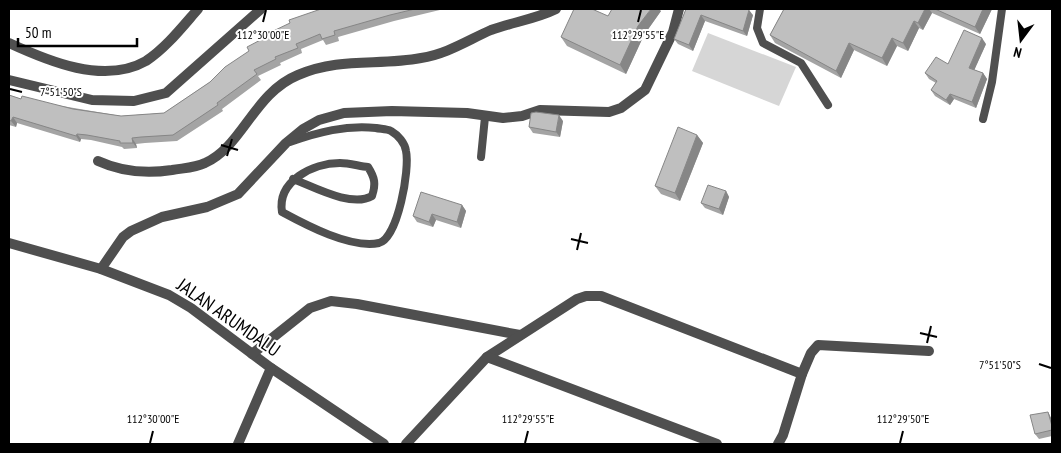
<svg xmlns="http://www.w3.org/2000/svg" width="1061" height="453" font-family="'PT Sans Narrow',sans-serif">
<style>
.green{fill:#d6d6d6}
.lines{fill:none;stroke-linecap:round;stroke-linejoin:round}
.service{stroke:#4f4f4f;stroke-width:8}
.minor{stroke:#4f4f4f;stroke-width:10}
.wall{fill:#a4a4a4}
.shaded-wall{fill:#868686}
.building{fill:#bfbfbf;stroke:#868686}
.ticks{fill:none;stroke:#000;stroke-width:2}
.labels{text-anchor:middle;stroke-width:4;stroke-linejoin:round;paint-order:stroke}
.street-label{font-size:19px;fill:#000;stroke:#fff}
.ticks-label{font-size:12px;text-anchor:middle;fill:#000;stroke:#fff;stroke-width:4;stroke-linejoin:round;paint-order:stroke}
</style>
<rect width="100%" height="100%" fill="#fff"/>
<polygon class="green" points="708,33 796,67 779,106 692,71"/>
<g class="lines">
<g class="service">
<polyline points="760,9 757,28 763,43 801,63 828,105"/>
<polyline points="983,119 992,82 1002,9"/>
<path d="M290 142C319 132 345 125 376 128 380 129 387 129 391 131 398 135 405 143 406 151 410 169 398 238 379 243 351 249 306 225 282 212 277 181 313 163 340 163 349 163 359 166 368 167 375 178 376 184 372 196 352 208 314 187 293 179"/>
<polyline points="481,157 485,117"/>
</g>
<g class="minor">
<path d="M9 43C48 61 104 85 146 61 166 48 183 26 198 9"/>
<polyline points="9,80 92,100 134,101 166,93 261,9"/>
<path d="M98 161C122 172 146 174 172 170 183 168 195 168 205 163 242 147 254 93 298 75 340 57 378 66 421 58 447 54 468 40 491 30 513 22 536 19 556 9"/>
<polyline points="9,243 101,269 169,295 191,308 271,368 384,444"/>
<polyline points="101,269 123,237 131,231 162,217 207,207 238,194 286,143 303,129 319,120 344,113 392,111 467,113 503,118 522,116 540,110 609,112 621,108 645,90 673,32 679,9"/>
<polyline points="252,354 310,308 331,301 357,304 520,335"/>
<polyline points="487,357 577,299 586,296 601,296 802,374 783,435 778,444"/>
<polyline points="802,374 811,353 818,345 929,351"/>
<polyline points="238,444 271,368"/>
<polyline points="406,444 487,357 717,444"/>
</g>
</g>
<g class="wall">
<polygon points="321,9 444,9 394,21 338,37 339,41 326,45 323,40 301,49 302,53 280,63 281,65 258,76 261,80 222,109 223,111 177,141 145,143 136,144 137,148 124,149 122,147 91,140 81,139 80,142 17,123 16,127 9,125 9,95 21,99 121,116 164,113 210,82 290,23"/>
<polygon points="686,9 753,15 747,36 705,21 693,51 678,44 674,39"/>
<polygon points="784,9 992,9 980,34 932,13 923,30 919,28 908,51 897,46 887,66 854,50 841,78 775,43 770,35"/>
<polygon points="661,11 644,35 626,74 567,46 561,37"/>
<polygon points="986,44 974,70 983,73 987,79 976,108 954,99 950,105 935,96 931,90 936,83 929,79 925,73 948,64"/>
<polygon points="563,121 560,137 533,133 529,127"/>
<polygon points="697,135 703,143 680,201 661,194 655,186"/>
<polygon points="726,191 729,197 723,215 705,208 701,203"/>
<polygon points="462,205 466,211 461,228 436,220 433,227 417,222 413,216"/>
<polygon points="1048,412 1052,420 1052,436 1039,439 1035,434"/>
</g>
<g class="shaded-wall">
<polygon points="651,9 659,9 661,11 644,35 626,74 620,65 638,26"/>
<polygon points="925,9 929,9 932,13 923,30 918,23"/>
<polygon points="983,9 992,9 980,34 975,27"/>
<polygon points="749,10 753,15 747,36 743,31"/>
<polygon points="701,15 705,21 693,51 689,45"/>
<polygon points="914,21 919,28 908,51 903,43"/>
<polygon points="892,38 897,46 887,66 882,58"/>
<polygon points="982,38 986,44 973,73 969,68"/>
<polygon points="849,43 854,50 841,78 836,71"/>
<polygon points="983,73 987,79 976,108 972,102"/>
<polygon points="950,94 954,99 950,105 946,100"/>
<polygon points="559,115 563,121 560,137 556,132"/>
<polygon points="13,117 17,123 16,127 11,121"/>
<polygon points="77,134 81,139 80,142 76,136"/>
<polygon points="697,135 703,143 680,201 675,193"/>
<polygon points="132,138 136,144 137,148 133,143"/>
<polygon points="726,191 729,197 723,215 719,209"/>
<polygon points="462,205 466,211 461,228 457,222"/>
<polygon points="432,214 436,220 433,227 429,222"/>
<polygon points="1048,412 1052,420 1052,426"/>
</g>
<g class="building">
<polygon points="321,9 415,9 390,15 334,31 335,35 322,39 320,34 296,44 298,48 275,57 276,59 254,70 257,74 217,103 218,105 173,135 141,137 132,138 133,143 120,143 120,141 87,135 77,134 76,136 13,117 11,121 9,120 9,95 21,99 22,96 73,109 121,116 164,113 210,82 225,67 249,51 247,47 270,35 269,33 290,23 289,20"/>
<polygon points="574,9 592,9 608,16 612,9 651,9 638,26 620,65 561,37"/>
<polygon points="686,9 747,9 749,10 743,31 701,15 689,45 674,39"/>
<polygon points="784,9 925,9 918,23 914,21 903,43 892,38 882,58 849,43 836,71 770,35"/>
<polygon points="935,9 983,9 975,27"/>
<polygon points="964,30 982,38 969,68 983,73 972,102 950,94 946,100 931,90 937,81 925,73 936,57 948,64"/>
<polygon points="536,112 559,115 556,132 529,127 531,113"/>
<polygon points="678,127 697,135 675,193 655,186"/>
<polygon points="708,185 726,191 719,209 701,203"/>
<polygon points="421,192 462,205 457,222 432,214 429,222 413,216"/>
<polygon points="1048,412 1052,426 1052,430 1035,434 1030,415"/>
</g>
<path class="ticks" d="M263 22 266 10M638 22 641 10M10 89 22 92M221 145 238 150M227 156 232 139M571 239 588 243M577 250 581 233M920 333 937 337M927 343 931 326M1039 364 1051 368M150 443 153 431M525 443 528 431M900 443 903 431"/>
<g class="labels">
<g class="street-label">
<text transform="translate(229 317) rotate(35)" y="7">JALAN ARUMDALU</text>
</g>
</g>
<g class="ticks-label">
<text x="263" y="39">112°30'00"E</text>
<text x="638" y="39">112°29'55"E</text>
<text x="61" y="96">7°51'50"S</text>
<text x="1000" y="369">7°51'50"S</text>
<text x="153" y="423">112°30'00"E</text>
<text x="528" y="423">112°29'55"E</text>
<text x="903" y="423">112°29'50"E</text>
</g>
<rect width="1061" height="453" fill="none" stroke="#000000" stroke-width="20"/>
<g transform="translate(1021 40) rotate(195)" stroke="#ffffff" stroke-width="4" paint-order="stroke">
<path d="M0-4L9 19L0 12L-9 19Z" fill="#000000"/>
<text y="-8" font-size="14" font-weight="bold" text-anchor="middle" fill="#000000">N</text>
</g>
<path d="M18 38v8h119v-8" fill="none" stroke="#000000" stroke-width="2.5"/>
<text x="25" y="38" font-size="15" fill="#000000" stroke="#ffffff" stroke-width="4" paint-order="stroke">50 m</text>
</svg>
